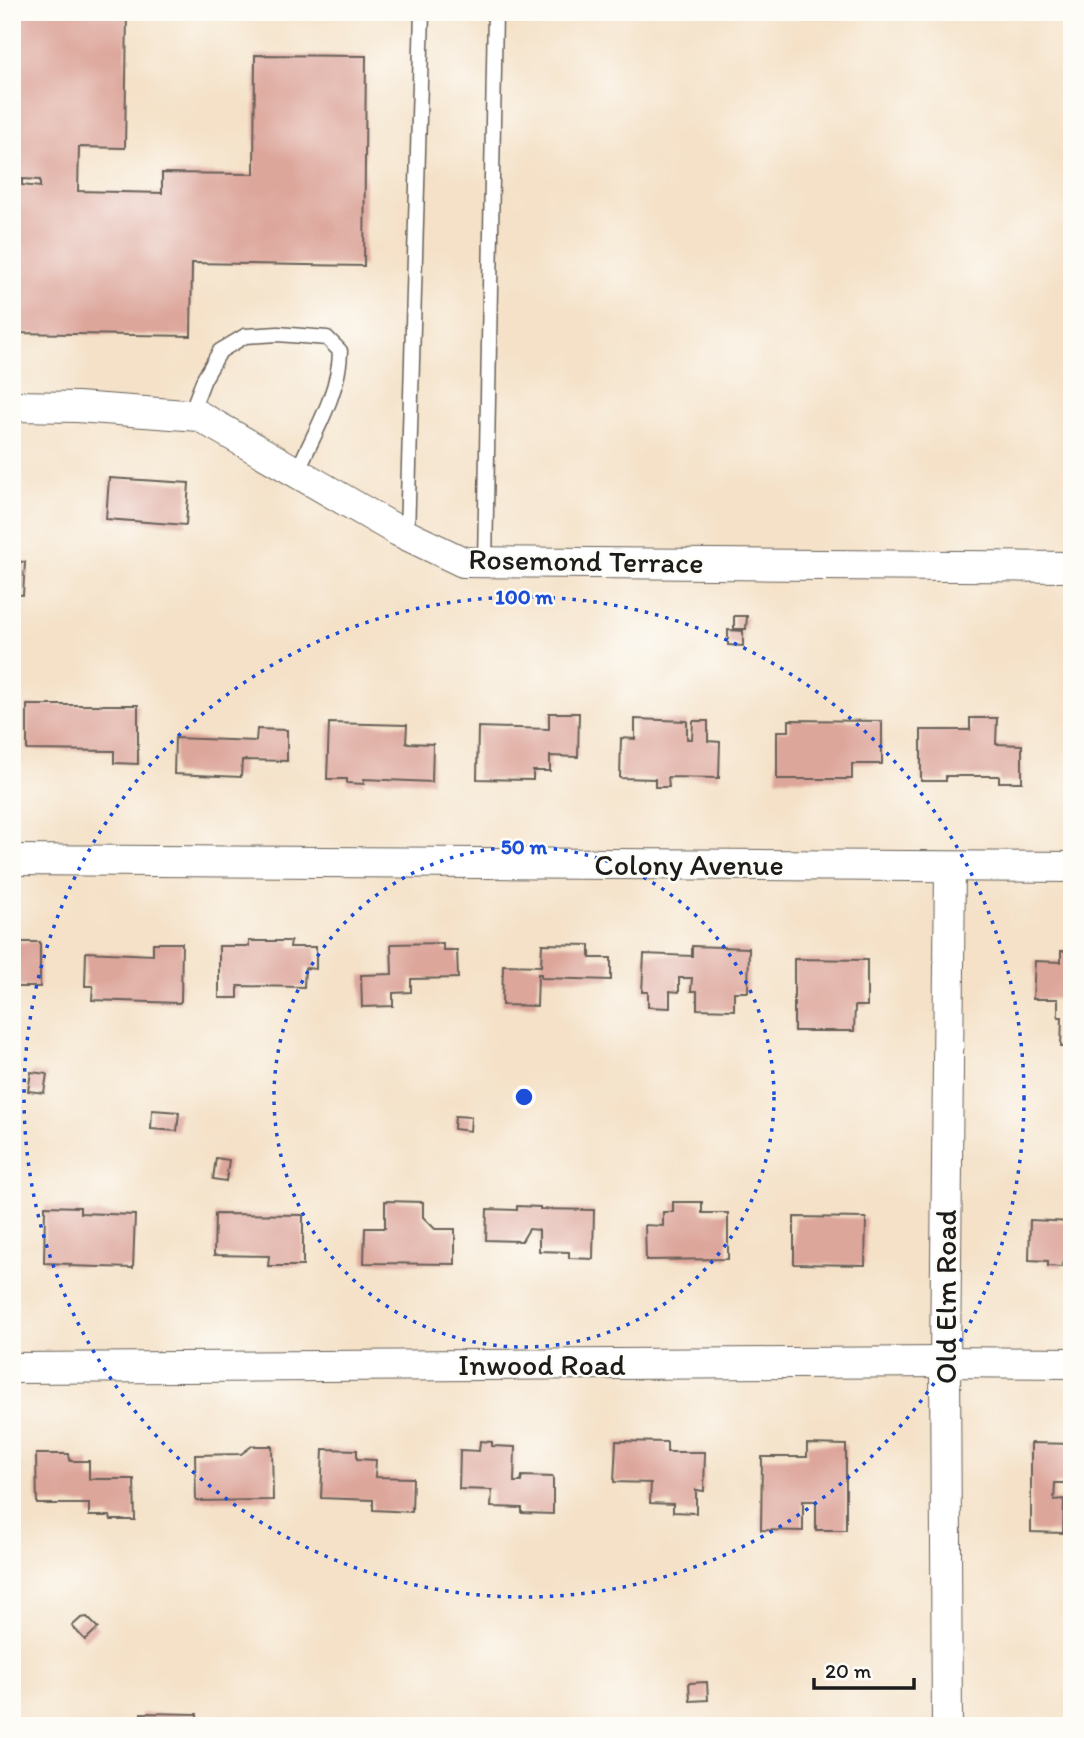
<svg xmlns="http://www.w3.org/2000/svg" width="1084" height="1738" font-family="Itim,sans-serif">
<style>
.building{fill:#dda69b;fill-rule:evenodd}
.lines{fill:none;stroke-linecap:round;stroke-linejoin:round}
.lane-casing{stroke:#686158;stroke-width:17}
.street-casing{stroke:#686158;stroke-width:32}
.lane{stroke:#fff;stroke-width:14}
.street{stroke:#fff;stroke-width:30}
.ring{fill:none;stroke:#1d4ed8;stroke-width:3.5;stroke-dasharray:3.5 7}
.labels{text-anchor:middle;stroke-width:5;stroke-linejoin:round;paint-order:stroke}
.street-label{font-size:30px;fill:#1c1c1c;stroke:#fdfcf7}
.centre{fill:#1d4ed8;stroke:#fdfcf7;stroke-width:3.5}
.ring-label{font-size:21px;text-anchor:middle;font-weight:bold;fill:#1d4ed8;stroke:#fdfcf7;stroke-width:5;stroke-linejoin:round;paint-order:stroke}
</style>
<rect width="100%" height="100%" fill="#fdfcf7"/>
<filter id="ink" filterUnits="userSpaceOnUse"><feTurbulence type="fractalNoise" baseFrequency=".0143" numOctaves="2"/><feDisplacementMap in="SourceGraphic" scale="14" xChannelSelector="R" yChannelSelector="G"/><feConvolveMatrix kernelMatrix="1 2 1 2 8 2 1 2 1" color-interpolation-filters="sRGB"/></filter>
<filter id="wash" filterUnits="userSpaceOnUse"><feTurbulence type="fractalNoise" baseFrequency=".00686" numOctaves="4" result="noise"/><feDisplacementMap in="SourceGraphic" scale="28" xChannelSelector="R" yChannelSelector="G"/><feGaussianBlur stdDeviation="1.57" result="paint"/><feColorMatrix in="noise" values="0 0 0 0 0 0 0 0 0 0 0 0 0 0 0 0 0 1.4 0 .05"/><feComposite in="paint" operator="in"/></filter>
<g filter="url(#wash)">
<rect width="100%" height="100%" fill="#f4e1c7"/>
<g id="blocks">
<g class="building">
<path d="M16 12H127L125 148 79 147 78 191 162 193V173L254 174 255 55 366 56 364 266 192 263 191 336 15 333 16 275H12V192ZM22 179 40 180V187L22 185Z"/>
<polygon points="109,478 189,483 186,525 106,519"/>
<polygon points="12,561 25,562 23,595 12,594"/>
<polygon points="734,616 747,616 746,629 734,629"/>
<polygon points="728,630 743,631 743,646 728,645"/>
<polygon points="27,705 138,705 138,764 114,763 114,751 27,750"/>
<polygon points="549,713 579,713 578,757 550,756 550,771 533,771 533,780 477,779 478,727 549,729"/>
<polygon points="970,718 997,718 996,744 1022,745 1022,782 999,782 999,776 946,776 946,781 921,781 921,730 970,730"/>
<polygon points="635,719 687,721 687,739 692,739 693,721 708,721 708,741 720,742 719,778 668,777 669,787 655,787 655,779 620,778 621,738 635,739"/>
<polygon points="789,720 882,721 882,764 852,764 852,779 777,779 777,731 789,731"/>
<polygon points="329,723 407,725 406,743 433,744 432,782 364,779 364,784 347,783 347,779 327,779"/>
<polygon points="257,729 287,730 287,761 242,760 241,777 174,774 175,738 256,741"/>
<polygon points="12,935 19,935 19,942 40,942 40,987 12,987"/>
<polygon points="249,941 291,941 290,947 316,947 316,969 305,968 304,987 238,986 238,998 219,998 219,946 249,946"/>
<polygon points="153,943 182,943 181,1001 179,1003 92,1000 93,986 85,986 86,952 153,955"/>
<polygon points="443,943 443,950 457,950 458,978 411,979 411,992 393,993 393,1006 362,1007 361,975 392,974 391,944"/>
<polygon points="542,944 590,945 590,958 611,958 611,980 541,978 541,974 538,974 537,1006 502,1005 503,965 541,966"/>
<polygon points="692,946 749,948 748,992 734,992 734,1010 697,1009 697,991 691,991 692,978 679,978 679,992 670,991 670,1008 648,1007 648,992 642,992 644,954 692,956"/>
<polygon points="1061,951 1072,951 1072,1047 1061,1047 1062,1017 1058,1017 1058,999 1033,999 1035,961 1061,962"/>
<polygon points="794,959 867,960 867,1006 855,1006 854,1031 794,1031"/>
<polygon points="31,1072 47,1074 44,1093 28,1091"/>
<polygon points="152,1110 179,1112 177,1131 151,1129"/>
<polygon points="455,1116 471,1117 470,1131 454,1129"/>
<polygon points="216,1158 229,1160 226,1181 213,1179"/>
<polygon points="385,1201 423,1202 423,1217 435,1229 455,1229 455,1264 364,1263 365,1228 385,1228"/>
<polygon points="673,1202 702,1202 702,1213 728,1213 728,1259 646,1260 645,1225 663,1226 663,1212 673,1212"/>
<polygon points="45,1206 80,1207 80,1213 135,1215 133,1268 70,1266 71,1264 44,1263"/>
<polygon points="517,1206 540,1207 540,1209 594,1210 593,1259 569,1258 569,1252 539,1251 539,1230 529,1229 522,1241 486,1240 487,1209 517,1210"/>
<polygon points="215,1214 303,1215 303,1266 268,1266 269,1256 214,1255"/>
<polygon points="794,1217 866,1218 865,1265 794,1264"/>
<polygon points="1030,1220 1072,1222 1072,1261 1063,1261 1062,1267 1048,1266 1048,1261 1029,1260"/>
<polygon points="480,1441 492,1442 492,1446 515,1447 514,1482 521,1482 522,1476 553,1477 553,1514 522,1513 522,1508 491,1507 492,1490 459,1489 460,1450 479,1451"/>
<polygon points="616,1441 667,1442 667,1452 705,1452 704,1491 696,1490 696,1513 673,1512 673,1504 650,1503 651,1483 614,1482"/>
<polygon points="1031,1443 1072,1444 1072,1483 1055,1483 1054,1500 1064,1499 1063,1533 1031,1532"/>
<polygon points="807,1444 846,1445 846,1530 816,1530 816,1501 803,1501 803,1531 761,1530 762,1457 807,1457"/>
<polygon points="252,1446 272,1446 273,1500 196,1501 195,1455 241,1454"/>
<polygon points="323,1449 357,1450 357,1459 376,1460 375,1477 413,1478 412,1512 373,1510 373,1500 321,1498"/>
<polygon points="36,1454 69,1454 70,1461 89,1461 89,1479 134,1479 135,1520 111,1520 110,1516 89,1516 89,1504 37,1504"/>
<polygon points="87,1617 98,1628 85,1640 72,1626 81,1618"/>
<polygon points="707,1682 708,1700 690,1701 689,1683"/>
<polygon points="141,1713 197,1714 197,1726 141,1726"/>
</g>
</g>
</g>
<g filter="url(#ink)">
<use href="#blocks" fill-opacity="0" stroke="#686158" stroke-width="2"/>
<g class="lines">
<g class="lane-casing">
<g id="lane">
<path d="M190 415 204 379 220 351 245 336 278 334 327 338 340 351C340 392 313 435 297 472"/>
<polyline points="407,535 422,12"/>
<polyline points="485,563 495,12"/>
</g>
</g>
<g class="street-casing">
<g id="street">
<polyline points="12,406 77,407 199,416 398,531 463,562 1072,567"/>
<polyline points="12,860 1072,867"/>
<polyline points="12,1368 945,1362 1072,1363"/>
<polyline points="947,1726 945,1362 950,867"/>
</g>
</g>
<use href="#lane" class="lane"/>
<use href="#street" class="street"/>
</g>
</g>
<g class="ring">
<circle cx="524" cy="1097" r="250"/>
<circle cx="524" cy="1097" r="500"/>
</g>
<g class="labels">
<g class="street-label">
<text transform="translate(586 561) rotate(1)" y="10">Rosemond Terrace</text>
<text x="689" y="875">Colony Avenue</text>
<text transform="translate(946 1297) rotate(-90)" y="10">Old Elm Road</text>
<text x="542" y="1375">Inwood Road</text>
</g>
</g>
<circle cx="524" cy="1097" r="10" class="centre"/>
<g class="ring-label">
<text x="524" y="604">100 m</text>
<text x="524" y="854">50 m</text>
</g>
<rect width="1084" height="1738" fill="none" stroke="#fdfcf7" stroke-width="42"/>
<path d="M814 1678v10h100v-10" fill="none" stroke="#1c1c1c" stroke-width="3.5"/>
<text x="825" y="1678" font-size="21" fill="#1c1c1c" stroke="#fdfcf7" stroke-width="5" paint-order="stroke">20 m</text>
</svg>
